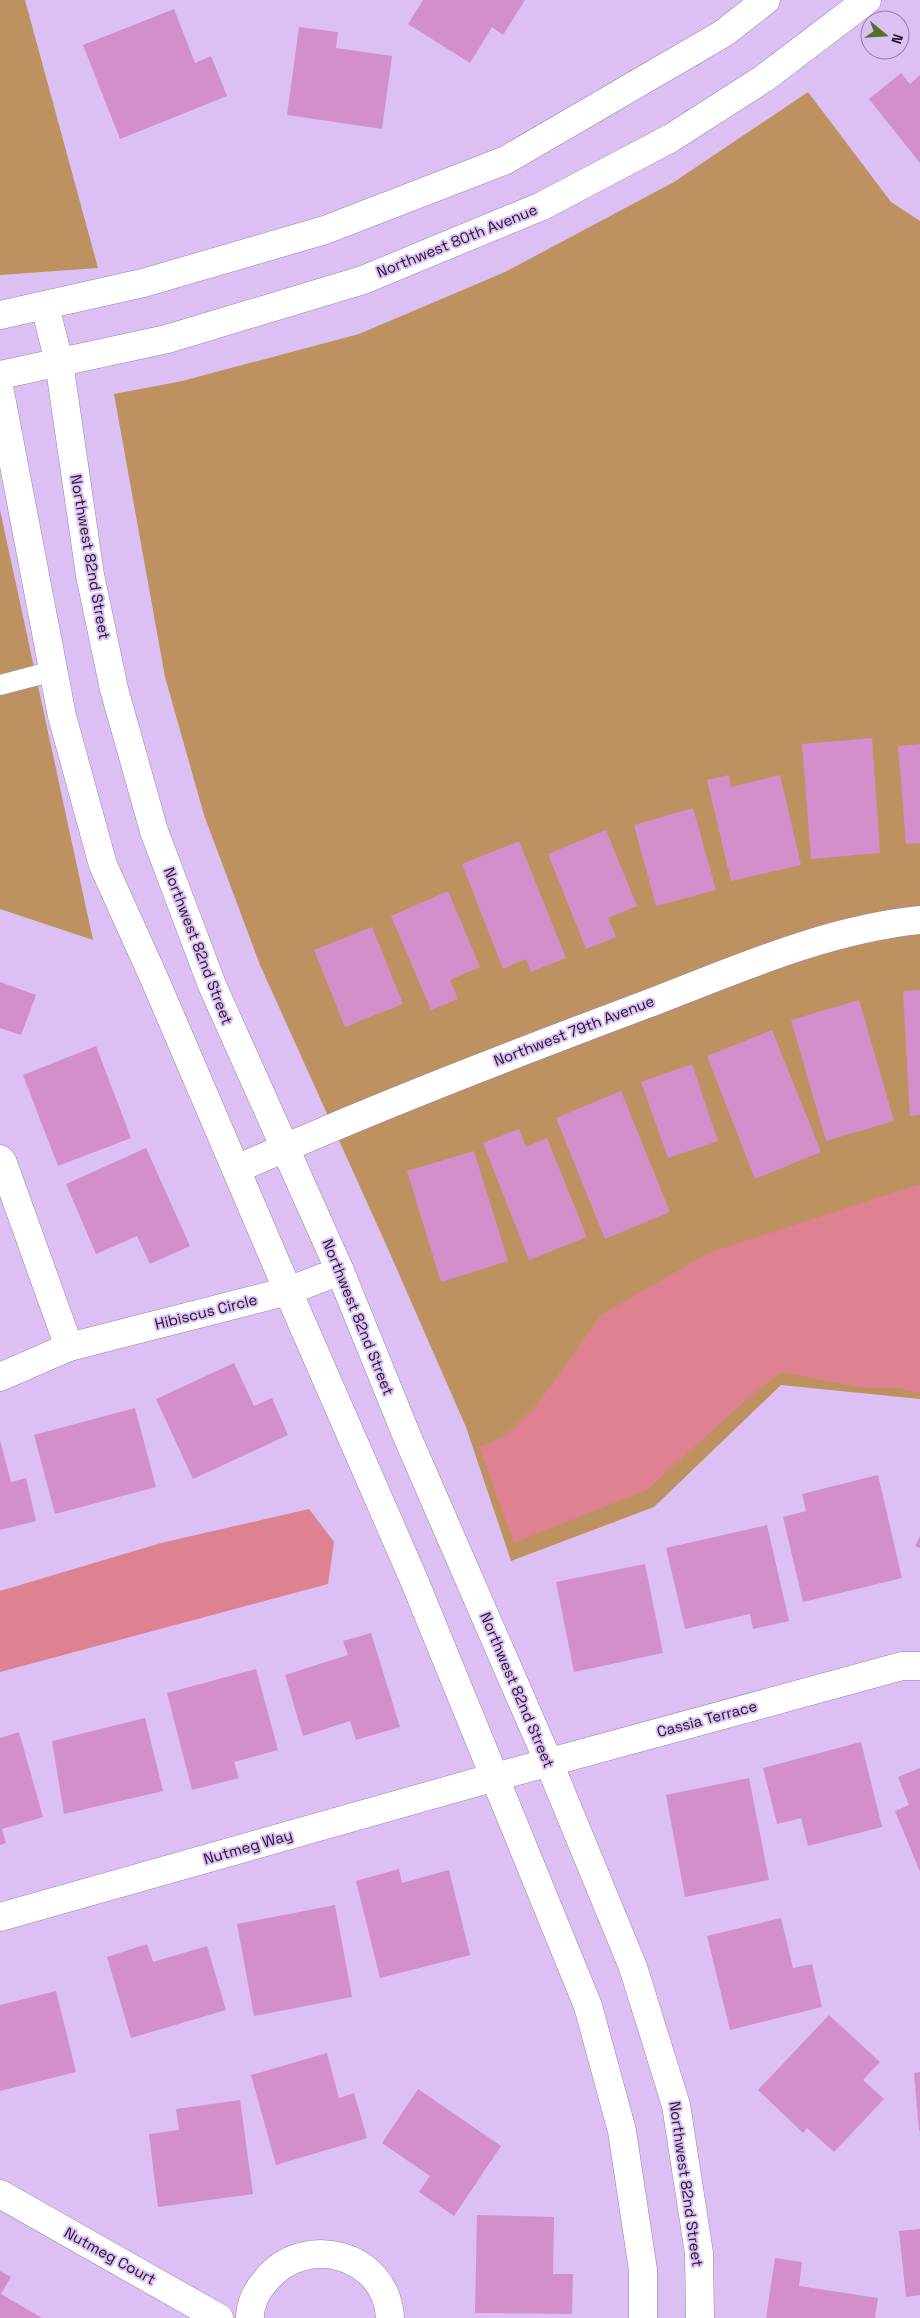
<svg xmlns="http://www.w3.org/2000/svg" width="920" height="2318" font-family="'Space Grotesk',sans-serif">
<style>
.green{fill:#bd9260}
.water{fill:#de8191}
.building{fill:#d28fcc}
.lines{fill:none;stroke-linecap:round;stroke-linejoin:round}
.service-casing{stroke:#9b80b1;stroke-width:21}
.minor-casing{stroke:#9b80b1;stroke-width:29}
.tertiary-casing{stroke:#9b80b1;stroke-width:29}
.service{stroke:#fff;stroke-width:20}
.minor{stroke:#fff;stroke-width:28}
.tertiary{stroke:#fff;stroke-width:28}
.labels{text-anchor:middle;stroke-width:4;stroke-linejoin:round;paint-order:stroke}
.street-label{font-size:15px;fill:#201528;stroke:#dcc0f4}
</style>
<rect width="100%" height="100%" fill="#dcc0f4"/>
<g class="green">
<polygon points="0,0 25,0 98,268 0,275"/>
<polygon points="808,92 891,202 920,221 920,1399 781,1385 654,1507 511,1561 466,1427 388,1249 260,965 204,815 165,677 114,394 182,381 359,334 505,272 674,182"/>
<polygon points="0,510 93,940 0,909"/>
</g>
<g class="water">
<polygon points="920,1184 920,1393 897,1388 863,1388 781,1372 746,1400 647,1490 514,1543 479,1447 505,1436 539,1402 601,1315 708,1253"/>
<polygon points="309,1509 334,1542 328,1584 0,1672 0,1591 161,1543"/>
</g>
<g class="building">
<polygon points="423,0 525,0 503,35 492,27 470,63 408,24"/>
<polygon points="174,9 195,63 211,56 227,96 120,139 83,45"/>
<polygon points="299,27 338,32 336,48 392,56 382,129 287,115"/>
<polygon points="901,73 910,84 920,75 920,163 869,99"/>
<polygon points="872,738 880,853 811,859 802,744"/>
<polygon points="920,744 920,843 906,844 898,746"/>
<polygon points="729,775 731,787 780,775 801,865 731,881 707,780"/>
<polygon points="693,808 716,890 656,906 634,825"/>
<polygon points="606,830 637,906 608,918 616,937 586,949 548,854"/>
<polygon points="519,841 566,958 531,972 526,959 503,969 462,864"/>
<polygon points="448,891 480,967 450,980 458,999 431,1010 391,916"/>
<polygon points="372,927 403,1004 345,1027 314,950"/>
<polygon points="0,982 36,995 21,1035 0,1028"/>
<polygon points="920,990 920,1115 910,1116 903,991"/>
<polygon points="859,1000 894,1121 826,1141 791,1020"/>
<polygon points="772,1030 821,1152 755,1179 707,1056"/>
<polygon points="96,1046 131,1138 58,1166 23,1075"/>
<polygon points="692,1064 718,1141 668,1158 641,1082"/>
<polygon points="621,1091 670,1212 605,1239 556,1118"/>
<polygon points="519,1129 526,1147 547,1138 587,1237 529,1260 483,1143"/>
<polygon points="146,1148 190,1246 150,1264 137,1236 96,1254 66,1184"/>
<polygon points="474,1151 508,1261 441,1282 407,1171"/>
<polygon points="234,1363 254,1406 272,1398 288,1435 193,1479 156,1399"/>
<polygon points="135,1408 156,1487 55,1514 34,1435"/>
<polygon points="0,1440 11,1482 26,1478 36,1521 0,1530"/>
<polygon points="878,1475 902,1578 803,1602 783,1517 806,1511 802,1494"/>
<polygon points="767,1525 789,1621 753,1629 750,1614 685,1629 666,1548"/>
<polygon points="920,1536 920,1548 915,1546"/>
<polygon points="645,1564 663,1653 574,1672 556,1582"/>
<polygon points="371,1633 400,1727 356,1740 350,1721 303,1736 285,1675 348,1655 343,1641"/>
<polygon points="256,1669 278,1750 234,1762 239,1778 192,1790 167,1693"/>
<polygon points="145,1718 163,1791 64,1814 52,1741"/>
<polygon points="19,1732 43,1817 2,1829 6,1843 0,1845 0,1738"/>
<polygon points="861,1742 882,1827 808,1846 801,1818 777,1824 763,1768"/>
<polygon points="920,1768 920,1872 895,1811 909,1805 898,1777"/>
<polygon points="749,1778 769,1880 685,1897 666,1795"/>
<polygon points="399,1869 402,1883 449,1870 470,1955 380,1978 356,1881"/>
<polygon points="335,1905 352,1997 254,2016 237,1924"/>
<polygon points="781,1918 793,1968 812,1964 822,2007 730,2030 707,1936"/>
<polygon points="147,1944 153,1962 207,1946 226,2010 131,2038 107,1957"/>
<polygon points="56,1991 76,2072 0,2091 0,2005"/>
<polygon points="829,2015 880,2062 863,2080 884,2099 834,2152 807,2128 803,2133 758,2090"/>
<polygon points="327,2053 339,2098 354,2093 367,2138 276,2165 251,2075"/>
<polygon points="920,2072 920,2131 919,2131 914,2073"/>
<polygon points="418,2089 501,2146 454,2216 419,2192 430,2176 382,2143"/>
<polygon points="240,2100 253,2194 158,2207 149,2134 179,2130 176,2109"/>
<polygon points="477,2215 554,2217 553,2274 573,2274 572,2314 475,2313"/>
<polygon points="920,2229 920,2295 906,2297 899,2231"/>
<polygon points="775,2258 802,2262 799,2286 878,2298 875,2318 766,2318"/>
<polygon points="0,2271 11,2277 1,2294 42,2318 0,2318"/>
</g>
<g class="lines">
<g class="service-casing">
<polyline id="service" points="0,685 53,671"/>
</g>
<g class="minor-casing">
<g id="minor">
<polyline points="0,1159 3,1163 69,1347"/>
<path d="M237 1169C371 1109 509 1056 647 1004 736 970 824 930 920 920"/>
<polyline points="0,1377 69,1347 288,1291 340,1271"/>
<polyline points="0,1917 495,1777 902,1666 920,1666"/>
<polyline points="0,2194 219,2318"/>
<path d="M250 2318C250 2304 257 2290 266 2280 305 2232 387 2254 390 2318"/>
</g>
</g>
<g class="tertiary-casing">
<g id="tertiary">
<polyline points="45,306 59,362 90,575 114,689 154,831 212,985 340,1271 406,1434 549,1763 633,1967 676,2105 699,2253 700,2318"/>
<polyline points="0,315 143,283 325,230 506,160 724,33 766,0"/>
<polyline points="0,375 167,339 363,280 542,206 671,138 763,79 867,0"/>
<polyline points="0,392 62,716 103,865 154,978 288,1291 414,1580 588,2006 622,2131 643,2270 643,2318"/>
</g>
</g>
<use href="#service" class="service"/>
<use href="#minor" class="minor"/>
<use href="#tertiary" class="tertiary"/>
</g>
<g class="labels">
<g class="street-label">
<text transform="translate(457 241) rotate(-22)" y="5">Northwest 80th Avenue</text>
<text transform="translate(90 557) rotate(80)" y="5">Northwest 82nd Street</text>
<text transform="translate(198 946) rotate(69)" y="5">Northwest 82nd Street</text>
<text transform="translate(574 1031) rotate(-21)" y="5">Northwest 79th Avenue</text>
<text transform="translate(206 1312) rotate(-14)" y="5">Hibiscus Circle</text>
<text transform="translate(358 1317) rotate(68)" y="5">Northwest 82nd Street</text>
<text transform="translate(517 1690) rotate(67)" y="5">Northwest 82nd Street</text>
<text transform="translate(707 1719) rotate(-15)" y="5">Cassia Terrace</text>
<text transform="translate(248 1847) rotate(-16)" y="5">Nutmeg Way</text>
<text transform="translate(686 2184) rotate(82)" y="5">Northwest 82nd Street</text>
<text transform="translate(110 2256) rotate(29)" y="5">Nutmeg Court</text>
</g>
</g>
<g transform="translate(885 35) rotate(108)"><circle r="24" fill="#dcc0f4" stroke="#917ca2"/>
<path d="M0-4L9 19L0 12L-9 19Z" fill="#517128"/>
<text y="-8" font-size="14" font-weight="bold" text-anchor="middle" fill="#201528">N</text>
</g>
</svg>
